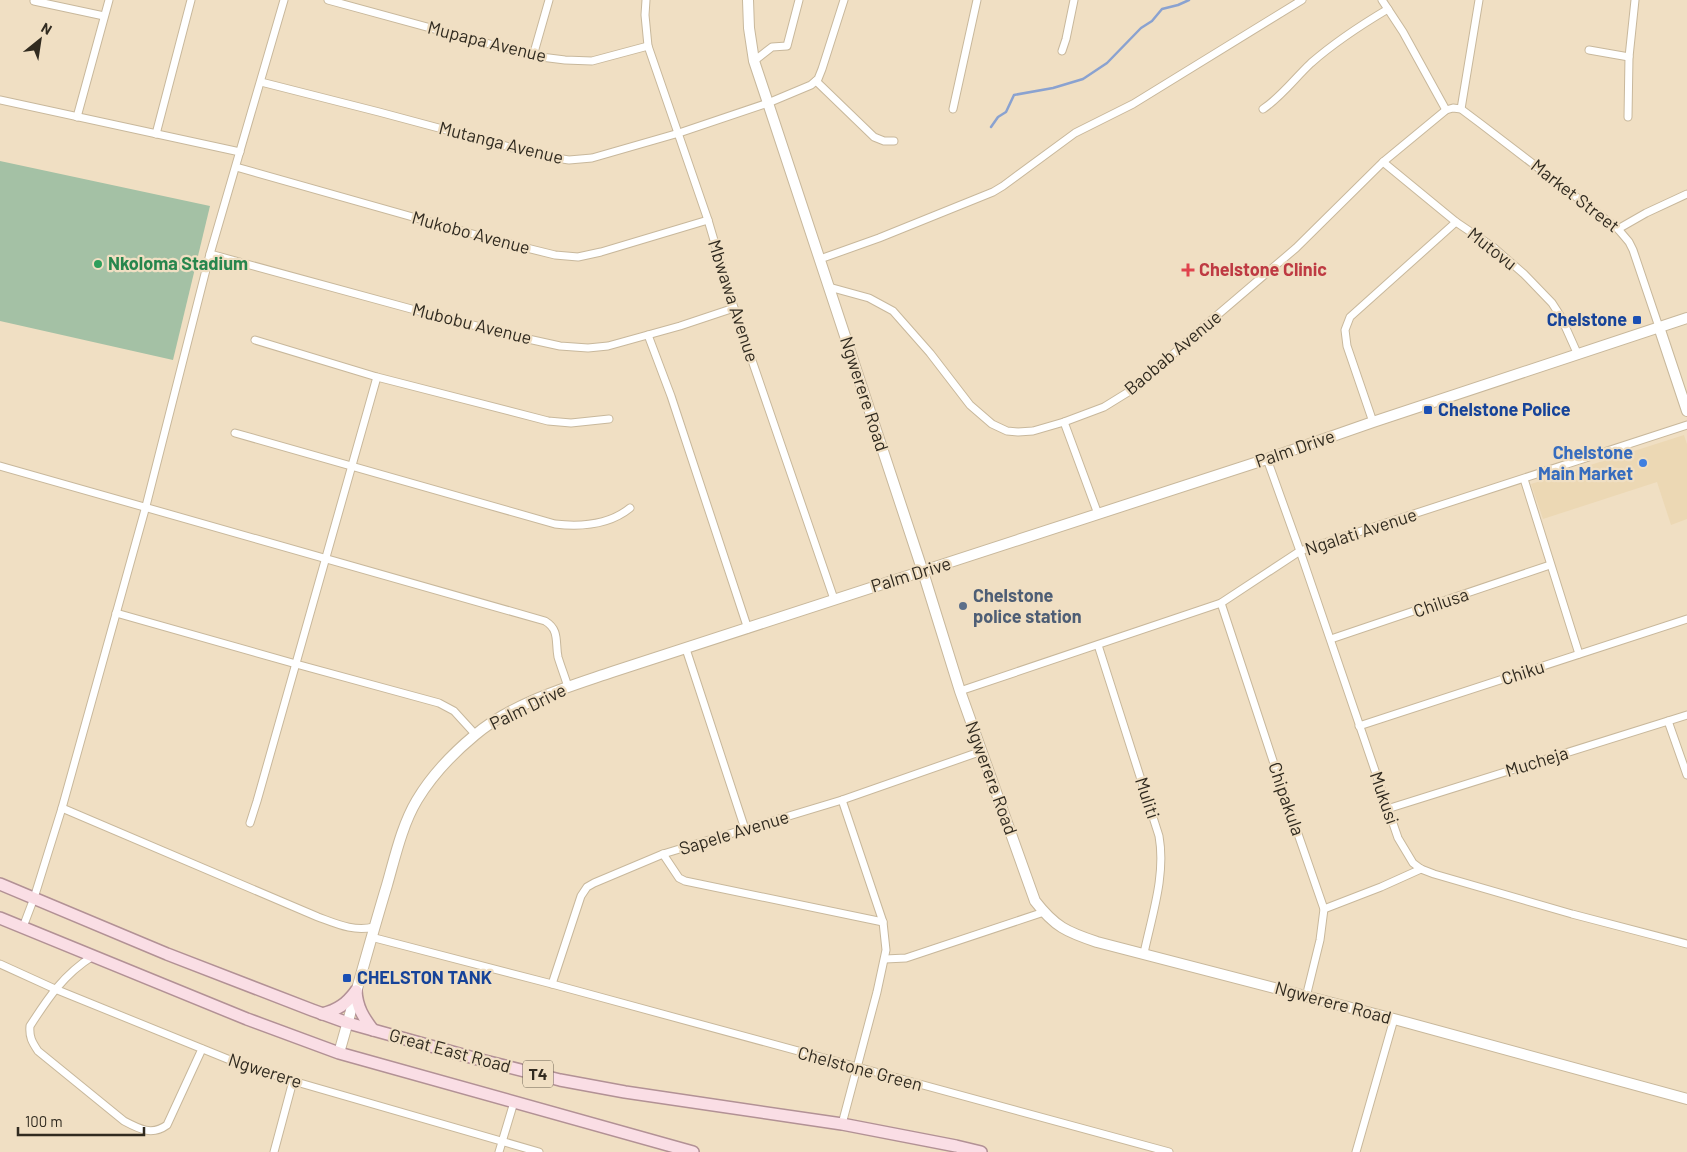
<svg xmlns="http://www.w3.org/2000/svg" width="1687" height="1152" font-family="Barlow,sans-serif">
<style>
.built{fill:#ecd8b4}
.green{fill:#a4c1a5}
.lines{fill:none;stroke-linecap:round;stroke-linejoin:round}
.stream{stroke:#8aa2d0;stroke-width:2.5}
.street-casing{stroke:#c8b89c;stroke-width:9}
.secondary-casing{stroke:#c8b89c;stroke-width:12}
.primary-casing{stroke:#b29195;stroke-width:14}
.street{stroke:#fff;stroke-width:7}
.secondary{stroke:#fff;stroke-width:10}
.primary{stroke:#fadee5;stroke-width:11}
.leisure-dot{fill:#2e9e5b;stroke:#f0dfc3;stroke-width:2}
.health-dot{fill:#e0444e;stroke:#f0dfc3;stroke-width:2}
.transit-dot{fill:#1a4fb4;stroke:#f0dfc3;stroke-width:2}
.shop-dot{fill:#3f7fe0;stroke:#f0dfc3;stroke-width:2}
.service-dot{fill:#5c6f8a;stroke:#f0dfc3;stroke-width:2}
.labels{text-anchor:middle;stroke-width:4.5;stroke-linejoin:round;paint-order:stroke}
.shield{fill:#f0dfc3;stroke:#6a6151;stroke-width:1}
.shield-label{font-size:16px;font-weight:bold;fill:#312b20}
.street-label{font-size:18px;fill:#312b20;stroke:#f0dfc3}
.leisure-label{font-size:18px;font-weight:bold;fill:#27864d;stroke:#f0dfc3;text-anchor:start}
.health-label{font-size:18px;font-weight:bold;fill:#be3a42;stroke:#f0dfc3;text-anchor:start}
.transit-label{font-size:18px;font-weight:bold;fill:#164399;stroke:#f0dfc3;text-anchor:start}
.shop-label{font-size:18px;font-weight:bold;fill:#366cbe;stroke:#f0dfc3;text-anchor:end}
.service-label{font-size:18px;font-weight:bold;fill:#4e5e75;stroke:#f0dfc3;text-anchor:start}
</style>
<rect width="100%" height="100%" fill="#f0dfc3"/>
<polygon class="built" points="1684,435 1687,444 1687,519 1671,525 1657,482 1543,519 1531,484"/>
<polygon class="green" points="0,161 210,206 173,360 0,321"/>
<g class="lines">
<polyline class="stream" points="991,127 998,117 1006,112 1014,95 1053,88 1083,79 1107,63 1141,28 1152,21 1162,9 1178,5 1189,0"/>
<g class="street-casing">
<g id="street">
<polyline points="328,0 533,56 565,60 592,61 648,46"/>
<polyline points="646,0 645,15 648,46 708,220 734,308 834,599"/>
<polyline points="1382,0 1403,32 1446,110"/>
<polyline points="34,1 104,16"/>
<polyline points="1589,50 1629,57"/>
<polyline points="1062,51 1066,39 1074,0"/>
<polyline points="533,56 549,0"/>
<polyline points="754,61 772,47 787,46 799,0"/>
<polyline points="816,81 874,137 884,141 894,141"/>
<polyline points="261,82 379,112 543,156 569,160 592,158 679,133 768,103 811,85 818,79 822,69 844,0"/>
<polyline points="0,100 240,152"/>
<polyline points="953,109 977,0"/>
<path d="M1263 109C1281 97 1295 78 1311 63 1335 42 1361 25 1388 9"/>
<polyline points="1461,109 1479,0"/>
<polyline points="77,117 109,0"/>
<polyline points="1628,117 1629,57 1635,0"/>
<polyline points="156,134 191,0"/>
<polyline points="1383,162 1456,222 1493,247 1524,274 1552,303 1561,317 1578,355"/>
<polyline points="236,167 494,240 555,255 578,257 601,252 708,220"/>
<polyline points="1618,229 1646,213 1687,194"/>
<polyline points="210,254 415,310 519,337 560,346 588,348 608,346 680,326 734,308"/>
<polyline points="820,259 879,238 993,192 1003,186 1075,133 1133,104 1302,0"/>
<polyline points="829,287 869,298 893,311 930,353 970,405 992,424 1007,431 1018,432 1033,431 1064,422 1104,407 1138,386 1194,335 1296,248 1383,162 1446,110 1453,108 1461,109 1481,124 1618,229 1629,242 1633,250 1659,327"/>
<polyline points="648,335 671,396 748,629"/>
<polyline points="255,340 377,377 548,421 571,423 609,419"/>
<polyline points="1064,422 1098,514"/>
<polyline points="1373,422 1347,346 1345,330 1350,317 1456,222"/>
<path d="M235 433 555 524C581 527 609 525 630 508"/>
<polyline points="1267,459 1300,551 1398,838 1413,863 1421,869 1434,874 1572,914 1687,944"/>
<path d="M0 466 545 621C560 630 555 642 558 657 561 667 565 677 568 687"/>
<polyline points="1524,479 1579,654"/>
<polyline points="1221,603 1280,782 1324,909 1320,940 1306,997"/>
<polyline points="116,613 296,664 439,703 454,711 475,734"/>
<polyline points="1331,639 1550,565"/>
<path d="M1098 645 1159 836C1166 875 1152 915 1144 953"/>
<polyline points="686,649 745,829"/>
<polyline points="960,691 1221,603 1300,551 1687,425"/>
<polyline points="1668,721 1687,775"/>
<polyline points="1359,726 1687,619"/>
<path d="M62 808 318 917C337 924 354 932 374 927"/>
<polyline points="1387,809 1687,715"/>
<polyline points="250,823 257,801 377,377"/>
<polyline points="663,854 679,878 685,881 883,922"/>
<polyline points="1324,909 1381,887 1421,869"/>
<polyline points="23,927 34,898 62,808 146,506 210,254 284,0"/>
<polyline points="371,937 552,984 1169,1152"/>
<path d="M93 956C64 974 48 998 30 1026 29 1037 32 1042 38 1051L124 1121C139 1129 152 1136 167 1125L202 1049"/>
<polyline points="885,959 906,958 1044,912"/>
<polyline points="0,964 55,989 230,1060 293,1081 539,1152"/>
<polyline points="552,984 581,896 587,887 594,883 663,854 842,800 982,751"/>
<polyline points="842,1124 877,992 886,950 883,922 842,800"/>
<polyline points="274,1152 293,1081"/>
<polyline points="499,1152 514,1102"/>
<polyline points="1356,1152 1394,1019"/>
</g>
</g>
<g class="secondary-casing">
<g id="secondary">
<path d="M748 0 749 28 754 61 768 103 923 572 960 691 1035 901C1055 927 1067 932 1097 942L1394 1019 1687 1099"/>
<polyline points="1659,327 1687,411"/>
<path d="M339 1053C355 997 370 941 387 885 395 857 402 825 417 800 432 775 452 754 475 735 513 703 565 688 612 672L1267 459 1373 422 1687 318"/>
</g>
</g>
<g class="primary-casing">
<g id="primary">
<polyline points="0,884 167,954 312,1010 348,1023 481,1060 560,1080 625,1092 842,1124 956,1146 981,1152"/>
<polyline points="0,918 247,1019 339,1053 693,1152"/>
<path d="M356 991C357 1007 363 1017 373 1030"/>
<path d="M322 1014C338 1010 346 1004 356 991"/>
</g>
</g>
<use href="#street" class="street"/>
<use href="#secondary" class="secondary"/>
<use href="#primary" class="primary"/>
</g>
<circle class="leisure-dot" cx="98" cy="264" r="5"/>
<path class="health-dot" d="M1185.5 262.5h5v5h5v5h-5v5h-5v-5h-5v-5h5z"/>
<g class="transit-dot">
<rect x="1632" y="315" width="10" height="10" rx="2.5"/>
<rect x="1423" y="405" width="10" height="10" rx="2.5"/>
<rect x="342" y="973" width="10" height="10" rx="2.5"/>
</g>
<circle class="shop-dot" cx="1643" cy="463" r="5"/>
<circle class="service-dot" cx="963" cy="606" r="5"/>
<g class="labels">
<rect class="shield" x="523" y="1060.5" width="30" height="27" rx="4"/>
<g class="shield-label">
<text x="538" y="1080">T4</text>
</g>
<g class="street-label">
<text transform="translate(487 42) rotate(14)" y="6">Mupapa Avenue</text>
<text transform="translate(501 143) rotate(14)" y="6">Mutanga Avenue</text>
<text transform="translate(1575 196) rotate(38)" y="6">Market Street</text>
<text transform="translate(471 233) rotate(15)" y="6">Mukobo Avenue</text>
<text transform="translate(1492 249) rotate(38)" y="6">Mutovu</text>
<text transform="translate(733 301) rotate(72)" y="6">Mbwawa Avenue</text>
<text transform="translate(472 324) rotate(14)" y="6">Mubobu Avenue</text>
<text transform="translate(1173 353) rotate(-40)" y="6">Baobab Avenue</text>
<text transform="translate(864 394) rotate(72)" y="6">Ngwerere Road</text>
<text transform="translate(1295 449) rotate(-19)" y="6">Palm Drive</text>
<text transform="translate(1361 532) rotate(-18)" y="6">Ngalati Avenue</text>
<text transform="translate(911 575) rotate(-17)" y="6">Palm Drive</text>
<text transform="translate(1441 603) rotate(-19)" y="6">Chilusa</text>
<text transform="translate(1523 673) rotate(-18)" y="6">Chiku</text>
<text transform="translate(528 707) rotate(-26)" y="6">Palm Drive</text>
<text transform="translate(1537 762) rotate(-17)" y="6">Mucheja</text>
<text transform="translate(991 778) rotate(70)" y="6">Ngwerere Road</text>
<text transform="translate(1147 798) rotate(72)" y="6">Muliti</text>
<text transform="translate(1384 798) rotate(71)" y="6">Mukusi</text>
<text transform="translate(1286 799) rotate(71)" y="6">Chipakula</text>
<text transform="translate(734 833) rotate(-17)" y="6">Sapele Avenue</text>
<text transform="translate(1333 1003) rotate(15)" y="6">Ngwerere Road</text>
<text transform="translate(450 1051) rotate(15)" y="6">Great East Road</text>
<text transform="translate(860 1069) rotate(15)" y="6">Chelstone Green</text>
<text transform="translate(265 1071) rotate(18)" y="6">Ngwerere</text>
</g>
<g class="leisure-label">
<text x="108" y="270">Nkoloma Stadium</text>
</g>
<g class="health-label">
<text x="1199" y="276">Chelstone Clinic</text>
</g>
<g class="transit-label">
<text x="1627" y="326" text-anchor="end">Chelstone</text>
<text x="1438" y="416">Chelstone Police</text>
<text x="357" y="984">CHELSTON TANK</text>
</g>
<g class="shop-label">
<text x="1633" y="459">Chelstone<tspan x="1633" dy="21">Main Market</tspan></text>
</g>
<g class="service-label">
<text x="973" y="602">Chelstone<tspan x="973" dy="21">police station</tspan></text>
</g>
</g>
<g transform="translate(40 40) rotate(30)" stroke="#f0dfc3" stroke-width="4" paint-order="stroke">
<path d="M0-4L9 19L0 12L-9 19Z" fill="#312b20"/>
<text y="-8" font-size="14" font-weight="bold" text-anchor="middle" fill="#312b20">N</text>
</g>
<path d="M18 1127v8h126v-8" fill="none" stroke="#312b20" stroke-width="2.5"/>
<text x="25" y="1127" font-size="15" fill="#312b20" stroke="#f0dfc3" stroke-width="4" paint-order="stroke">100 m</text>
</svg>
